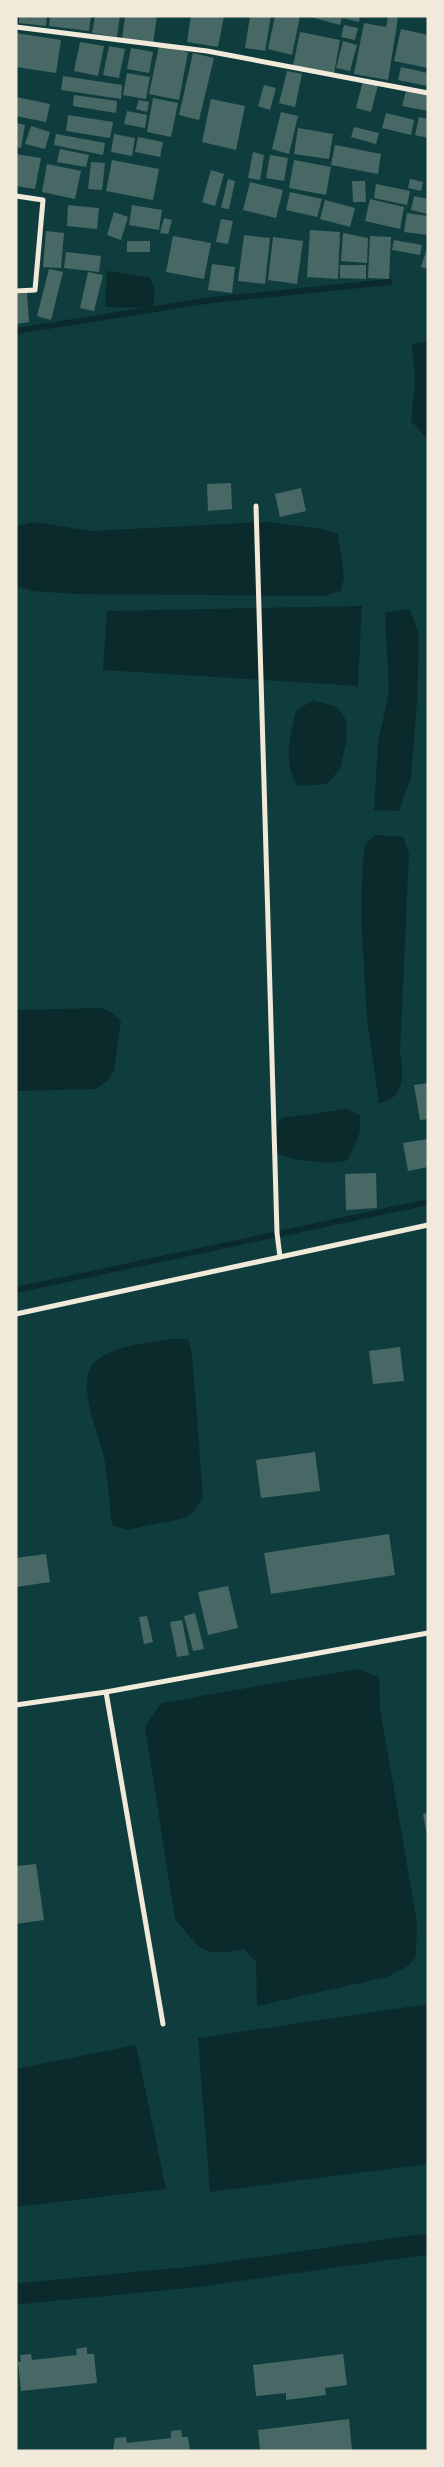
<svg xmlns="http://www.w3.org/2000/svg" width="444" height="2467" font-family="Quicksand,sans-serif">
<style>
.water{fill:#0a2a2b}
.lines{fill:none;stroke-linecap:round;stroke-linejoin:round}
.stream{stroke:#0a2a2b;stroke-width:6}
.canal{stroke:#0a2a2b;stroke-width:21}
.building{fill:#486865}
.minor{stroke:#f1e9da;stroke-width:5}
</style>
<rect width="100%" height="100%" fill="#0f3d3e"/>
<g class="water">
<polygon points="107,271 150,277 155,292 153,308 105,307"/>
<polygon points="428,341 428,440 411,421 415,381 412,344"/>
<polygon points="34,522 91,531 268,522 324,529 338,534 344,577 341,591 324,596 76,594 33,591 16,586 16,526"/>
<polygon points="362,606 358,686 103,670 107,611"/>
<polygon points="410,609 419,635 417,701 411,777 399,811 374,810 378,743 389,692 385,613"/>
<path d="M313 700 337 707 346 720 347 739 340 769 327 784 297 786C283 761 290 737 296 711Z"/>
<path d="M376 835 403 837 409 853 400 1052C404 1073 405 1100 379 1103L367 1019 363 950 361 908 363 859 366 843Z"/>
<polygon points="101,1008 111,1012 121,1021 114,1071 107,1081 96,1089 16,1091 16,1010"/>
<path d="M346 1109 360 1115V1132L348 1160C335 1166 288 1160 277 1153 274 1140 270 1127 282 1118Z"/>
<path d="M168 1339H188L192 1353 203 1497 194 1512 185 1518 127 1530 112 1525C109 1503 108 1479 104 1457 99 1432 72 1379 98 1359 116 1346 146 1343 168 1339Z"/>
<path d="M357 1669 379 1677 380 1708 417 1923 416 1957 408 1966 387 1977 257 2006 256 1962 244 1949C232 1951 219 1954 207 1951 199 1949 181 1927 175 1919L145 1727 161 1703Z"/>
<polygon points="428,2004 428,2164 210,2192 198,2038"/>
<polygon points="136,2045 166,2189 16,2207 16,2069"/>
</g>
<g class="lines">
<g class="stream">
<polyline points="16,331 212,300 389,282"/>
<polyline points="16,1290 428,1202"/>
</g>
<polyline class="canal" points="16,2294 193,2277 428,2244"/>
</g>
<g class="building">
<polygon points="19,16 47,16 46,26 19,23"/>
<polygon points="50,16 91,16 89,31 49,26"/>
<polygon points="95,16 120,16 117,37 92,33"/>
<polygon points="125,16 157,16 153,44 122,39"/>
<polygon points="191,16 224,16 218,47 187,42"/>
<polygon points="250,16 271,16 265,51 245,48"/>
<polygon points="275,16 300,16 292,55 268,49"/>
<polygon points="307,16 360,16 359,22 342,18 340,25"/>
<polygon points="388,16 398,18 388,80 354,74 364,23 386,27"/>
<polygon points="344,25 358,28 355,40 341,37"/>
<polygon points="401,29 428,35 428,68 394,61"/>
<polygon points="300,32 340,40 334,73 293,66"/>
<polygon points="16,33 61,40 56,73 16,67"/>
<polygon points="343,41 357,45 350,71 336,68"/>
<polygon points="80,42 104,46 98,76 74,71"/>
<polygon points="109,46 125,49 119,78 103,75"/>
<polygon points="159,46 188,52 179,100 149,94"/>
<polygon points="131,48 153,52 149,73 127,69"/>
<polygon points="193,53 214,58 199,120 179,115"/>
<polygon points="401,67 428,73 427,86 398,80"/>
<polygon points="287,71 302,74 295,107 279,103"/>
<polygon points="127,73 150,77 146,99 123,95"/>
<polygon points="63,76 122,85 121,99 61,90"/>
<polygon points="363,81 378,85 371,112 356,108"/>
<polygon points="264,85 276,88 270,110 258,106"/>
<polygon points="406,91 428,95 428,111 402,106"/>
<polygon points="74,95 117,101 116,113 73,106"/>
<polygon points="16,97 50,104 46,122 16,116"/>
<polygon points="153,98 178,103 171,137 147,132"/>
<polygon points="211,99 245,106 236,150 202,142"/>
<polygon points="139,100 149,102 147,112 136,109"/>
<polygon points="127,111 147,115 145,128 124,124"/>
<polygon points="281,112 298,116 289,154 272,149"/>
<polygon points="386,113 414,120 411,135 382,128"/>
<polygon points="68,115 113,122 110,138 66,131"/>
<polygon points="419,117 428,119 428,138 415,135"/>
<polygon points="16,123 25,125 21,148 16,147"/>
<polygon points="31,126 50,132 45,149 25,144"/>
<polygon points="354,127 379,133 376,144 351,137"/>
<polygon points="298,128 333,134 329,159 294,154"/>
<polygon points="56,134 105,143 103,155 54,145"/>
<polygon points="114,134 135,138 132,156 111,152"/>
<polygon points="138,137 163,142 160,157 135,152"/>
<polygon points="335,145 381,154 378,174 331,165"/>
<polygon points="60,149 89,155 86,167 57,162"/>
<polygon points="253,152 264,155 260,180 248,178"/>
<polygon points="16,154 41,158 35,189 16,186"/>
<polygon points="270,155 288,158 284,181 266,178"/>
<polygon points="112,160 159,169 153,200 106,191"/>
<polygon points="294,160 331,167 326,195 289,188"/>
<polygon points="91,162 105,163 102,190 88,189"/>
<polygon points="47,164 81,171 75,199 42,192"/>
<polygon points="211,170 224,174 215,206 202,202"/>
<polygon points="228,179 235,181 229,209 221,208"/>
<polygon points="410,179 423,182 421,191 408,188"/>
<polygon points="352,181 365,181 366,202 353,202"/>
<polygon points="250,182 283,190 276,218 243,210"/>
<polygon points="376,184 410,191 407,205 374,198"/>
<polygon points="290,192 322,199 317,217 286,210"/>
<polygon points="414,196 428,199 428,214 411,210"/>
<polygon points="370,199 404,207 400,229 365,221"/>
<polygon points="325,200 355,208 350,227 320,219"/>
<polygon points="68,205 99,208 97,229 67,226"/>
<polygon points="132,205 162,210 159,230 129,225"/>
<polygon points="114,212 128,217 121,240 107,235"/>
<polygon points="407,213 428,216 428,235 404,232"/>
<polygon points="164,218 172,220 168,234 160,233"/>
<polygon points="221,219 233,221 228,244 216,242"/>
<polygon points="310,230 340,232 338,279 307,277"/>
<polygon points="46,231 64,233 61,268 43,267"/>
<polygon points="343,233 368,238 367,263 341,261"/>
<polygon points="244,235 270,238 265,284 238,281"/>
<polygon points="173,236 211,243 204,279 166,272"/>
<polygon points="370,236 391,237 389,279 368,278"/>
<polygon points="273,237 303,241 297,284 268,280"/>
<polygon points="394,240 422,245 420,255 392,250"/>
<rect x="127" y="241" width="23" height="11"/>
<polygon points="428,245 428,269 421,267"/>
<polygon points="66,252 101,256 99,272 64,268"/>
<polygon points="212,264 235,267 232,293 208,290"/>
<polygon points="340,265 366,265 366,279 340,278"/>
<polygon points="49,269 63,272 51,320 37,316"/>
<polygon points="88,272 103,275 94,311 80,308"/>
<polygon points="27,293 29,322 16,324 16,294"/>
<polygon points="231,483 232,509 208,511 207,484"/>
<polygon points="301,488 306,511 280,517 275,494"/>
<polygon points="428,1083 428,1119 420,1120 414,1085"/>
<polygon points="428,1139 428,1167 408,1171 403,1143"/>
<polygon points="376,1173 377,1208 346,1210 345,1174"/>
<polygon points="400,1347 404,1381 373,1384 369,1351"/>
<polygon points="315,1452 320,1491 261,1498 256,1460"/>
<polygon points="389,1534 395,1575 271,1594 264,1553"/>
<polygon points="46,1554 50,1582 16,1587 16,1558"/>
<polygon points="228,1586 238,1628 208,1635 198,1592"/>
<polygon points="195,1613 204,1649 193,1651 184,1616"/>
<polygon points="147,1616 153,1642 144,1644 139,1617"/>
<polygon points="182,1620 189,1655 177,1657 170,1622"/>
<polygon points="428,1813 428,1836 427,1836 423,1814"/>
<polygon points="36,1864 44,1920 16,1924 16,1866"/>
<polygon points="87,2347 87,2354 94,2354 97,2383 21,2391 18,2362 21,2361 20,2355 31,2354 32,2360 77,2355 76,2349"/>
<polygon points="343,2354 347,2385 325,2388 326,2395 286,2400 286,2393 256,2396 253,2365"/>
<polygon points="349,2419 352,2450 260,2451 258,2430"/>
<polygon points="181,2430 182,2437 188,2437 190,2451 113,2451 115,2438 126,2437 127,2443 171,2438 171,2431"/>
</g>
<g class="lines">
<g class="minor">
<polyline points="16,27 207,51 428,93"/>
<polyline points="16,196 43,200 35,290 16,291"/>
<polyline points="256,506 277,1233 280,1257"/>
<polyline points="16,1314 428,1225"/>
<polyline points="106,1692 163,2024"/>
<polyline points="16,1705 106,1692 428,1633"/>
</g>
</g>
<rect width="444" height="2467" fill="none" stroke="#f1e9da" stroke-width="35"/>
</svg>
